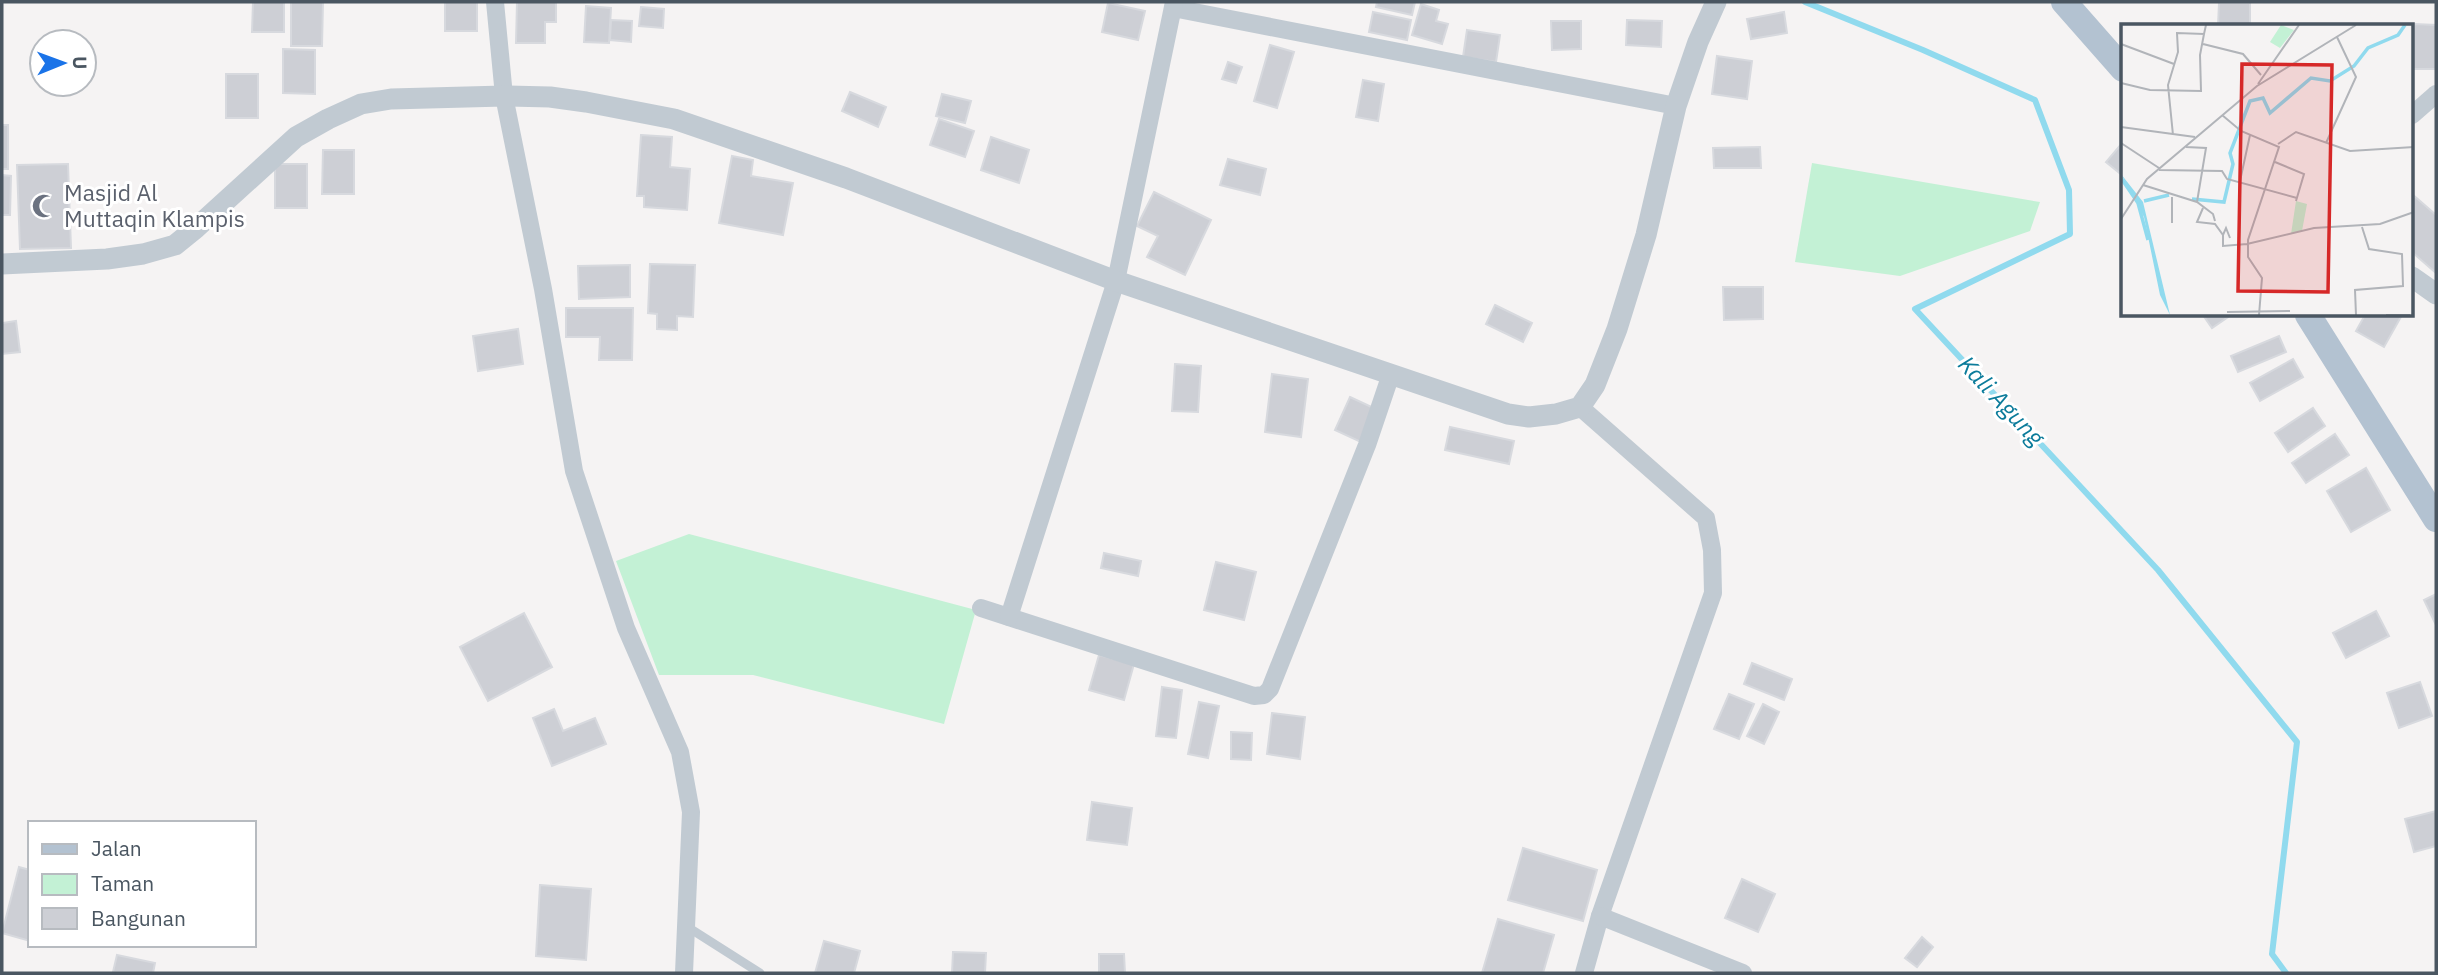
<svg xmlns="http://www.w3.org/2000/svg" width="2438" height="975" font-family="'IBM Plex Sans',sans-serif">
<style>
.green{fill:#c3f1d5}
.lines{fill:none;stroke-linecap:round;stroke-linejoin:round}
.stream{stroke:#90daee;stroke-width:6}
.building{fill:#cdcfd5;stroke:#d7d9de;stroke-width:2}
.service{stroke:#c1cad2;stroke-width:9}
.minor{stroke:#c1cad2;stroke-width:18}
.tertiary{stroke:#c1cad2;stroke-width:21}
.primary{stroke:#b3c2d1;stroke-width:26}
.labels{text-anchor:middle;stroke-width:6;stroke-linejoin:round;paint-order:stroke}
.worship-label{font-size:23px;fill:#5b616d;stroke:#fff;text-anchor:start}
.water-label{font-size:24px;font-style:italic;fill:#0c7c9b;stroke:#fff}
.inset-river{fill:none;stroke:#90daee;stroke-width:3.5}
.inset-road{fill:none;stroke:#b1b4b9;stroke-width:2}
.view{fill:#d62828;fill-opacity:0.15;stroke:#d62828;stroke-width:3.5}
.inset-edge{fill:none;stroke:#4a5661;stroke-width:3.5}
</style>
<rect width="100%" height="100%" fill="#f5f3f3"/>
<g class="green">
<polygon points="1812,163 2040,202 2030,231 1900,276 1795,262"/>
<polygon points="689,534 976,610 944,724 753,675 659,675 616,561"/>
</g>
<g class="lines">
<polyline class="stream" points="1805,2 1923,50 2035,100 2069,190 2070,234 1915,309 2158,570 2297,742 2272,954 2286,973"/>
</g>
<g class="building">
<polygon points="253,2 284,2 284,32 252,32"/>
<polygon points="291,2 323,2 322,46 291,46"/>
<rect x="445" y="2" width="32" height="29"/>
<polygon points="517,2 556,2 556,22 545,22 545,43 516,43"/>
<polygon points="1377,2 1415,2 1412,15 1376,7"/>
<polygon points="1108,3 1145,11 1138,40 1102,32"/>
<polygon points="2219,3 2250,3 2250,26 2218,26"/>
<polygon points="1421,4 1439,10 1436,21 1448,24 1442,44 1412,35"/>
<polygon points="586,6 611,8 609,43 584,42"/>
<polygon points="641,7 664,9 663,28 639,26"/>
<polygon points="1373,12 1411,20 1407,40 1369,32"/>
<polygon points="1784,12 1787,33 1751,39 1747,19"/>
<polygon points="611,20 632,21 631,42 610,40"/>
<polygon points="1627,20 1662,21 1661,47 1626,45"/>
<polygon points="1551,21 1581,21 1581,49 1552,50"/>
<polygon points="2414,24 2436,25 2436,69 2412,69"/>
<polygon points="1467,30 1500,35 1496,62 1463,57"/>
<polygon points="1270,45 1294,52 1277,108 1254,101"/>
<polygon points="283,49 315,50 315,94 283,93"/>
<polygon points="1717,56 1752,61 1747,99 1712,94"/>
<polygon points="1228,62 1242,67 1236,83 1222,79"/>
<rect x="226" y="74" width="32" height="44"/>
<polygon points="1363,80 1384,84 1378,121 1356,117"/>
<polygon points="850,92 886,107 878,127 842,111"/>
<polygon points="942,94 971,101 965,123 936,116"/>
<polygon points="939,119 974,131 965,157 930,145"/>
<rect x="2" y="125" width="6" height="44"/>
<polygon points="641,135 672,137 670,167 690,169 687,210 644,207 644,196 637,196"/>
<polygon points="991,137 1029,150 1019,183 981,170"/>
<polygon points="2123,142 2123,176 2106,162"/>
<polygon points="1760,147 1761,168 1714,168 1713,148"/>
<polygon points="323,150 354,150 354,194 322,194"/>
<polygon points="732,156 753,160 751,176 793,183 783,235 719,223"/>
<polygon points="1228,159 1266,169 1260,195 1220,185"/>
<polygon points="68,164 71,248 20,249 17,165"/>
<rect x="275" y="164" width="32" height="44"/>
<polygon points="2,175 11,176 10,215 2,215"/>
<polygon points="1154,192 1211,220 1185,275 1147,257 1158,236 1137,226"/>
<polygon points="2412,194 2436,215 2436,273 2412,252"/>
<polygon points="650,264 695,265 693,317 677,316 677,330 657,329 657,314 648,313"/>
<polygon points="630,265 630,297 579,299 578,266"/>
<polygon points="1723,287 1763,287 1763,319 1724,320"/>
<polygon points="1495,305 1532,323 1523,342 1486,324"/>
<polygon points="566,308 633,308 632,360 599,360 600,337 566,337"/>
<polygon points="2203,315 2231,315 2212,328"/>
<polygon points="2365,315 2402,315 2384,347 2356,331"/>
<polygon points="16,321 20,352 2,354 2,323"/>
<polygon points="518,329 523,364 478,371 473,336"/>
<polygon points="2279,336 2286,352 2238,372 2231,356"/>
<polygon points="2293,359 2303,377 2260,401 2250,383"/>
<polygon points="1175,364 1201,366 1198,412 1172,411"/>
<polygon points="1272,374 1308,379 1301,437 1265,432"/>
<polygon points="1350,397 1378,410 1363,443 1335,430"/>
<polygon points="2313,408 2325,426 2288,452 2275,433"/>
<polygon points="1450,427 1514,441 1509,464 1445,450"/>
<polygon points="2335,434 2349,455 2306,483 2292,463"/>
<polygon points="2366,468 2390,510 2351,532 2327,491"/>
<polygon points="1104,553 1141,561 1138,576 1101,568"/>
<polygon points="1216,562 1256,572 1244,620 1204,610"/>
<polygon points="2436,594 2436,625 2424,600"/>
<polygon points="2376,611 2389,636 2346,658 2333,633"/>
<polygon points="524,613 552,667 488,701 460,647"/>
<polygon points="1099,655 1134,664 1124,700 1089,690"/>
<polygon points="1752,663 1792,679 1784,700 1744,684"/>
<polygon points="2420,682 2432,716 2399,728 2387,693"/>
<polygon points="1162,687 1182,690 1176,738 1156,736"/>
<polygon points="1729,694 1754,704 1739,739 1714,729"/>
<polygon points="1199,702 1219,706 1208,758 1188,754"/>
<polygon points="1763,704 1779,712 1764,744 1747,736"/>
<polygon points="554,709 563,731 595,718 606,744 552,766 533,718"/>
<polygon points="1272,713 1305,717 1300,759 1267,754"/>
<polygon points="1231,732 1252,733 1251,760 1231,759"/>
<polygon points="1092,802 1132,808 1127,845 1087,840"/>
<polygon points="2436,811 2436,846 2414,852 2405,819"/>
<polygon points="1523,848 1597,870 1583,921 1508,900"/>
<polygon points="19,867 30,870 30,941 2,933"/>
<polygon points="1742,879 1775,894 1758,932 1725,918"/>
<polygon points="540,885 591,889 586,960 536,956"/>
<polygon points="1498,919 1554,935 1543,973 1482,973"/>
<polygon points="1922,937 1933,947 1917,967 1905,958"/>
<polygon points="824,941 860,951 854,973 815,973"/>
<polygon points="953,952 986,953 985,973 952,973"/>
<polygon points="1099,954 1124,954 1125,973 1099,973"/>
<polygon points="117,955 155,963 153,973 113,972"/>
</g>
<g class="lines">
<polyline class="service" points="686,926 760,973"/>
<g class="minor">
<polyline points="495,2 504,96 543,289 574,471 626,628 680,752 691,812 684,973"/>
<polyline points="1173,8 1676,106"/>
<polyline points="2412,115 2436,94"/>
<polyline points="1580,407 1706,518 1712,550 1713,593 1600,916 1584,973"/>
<polyline points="981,608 1254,696 1264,695 1270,689 1367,445 1391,374"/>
<polyline points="1009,617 1116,281 1174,2"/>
<polyline points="1600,916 1743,973"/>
</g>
<g class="tertiary">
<polyline points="2,264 107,259 143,254 175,245 196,228 296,137 328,119 361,104 391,99 504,96 550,97 586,102 674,119 846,178 1116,281 1508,414 1529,417 1556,414 1580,407 1595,385 1617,329 1646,235 1676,106 1698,42 1716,2"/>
<polyline points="2412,277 2436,294"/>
</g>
<g class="primary">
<polyline points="2064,2 2123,69"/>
<polyline points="2308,315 2436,519"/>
</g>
</g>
<defs>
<g id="mosque-bare" transform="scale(1.89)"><path d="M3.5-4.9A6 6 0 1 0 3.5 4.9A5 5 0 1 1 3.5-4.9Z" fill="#6b7280" stroke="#fff" stroke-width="2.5" paint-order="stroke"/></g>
</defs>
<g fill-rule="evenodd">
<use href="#mosque-bare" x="44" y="206"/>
</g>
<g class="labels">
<g class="worship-label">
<text x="64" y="201">Masjid Al<tspan x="64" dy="26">Muttaqin Klampis</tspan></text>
</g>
<g class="water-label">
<text transform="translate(2001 401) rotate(47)" y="8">Kali Agung</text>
</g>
</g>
<g transform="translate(2121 24)">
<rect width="292" height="292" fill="#f5f3f3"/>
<path d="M160 1 173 6 159 24 149 18ZM175 177 186 180 181 207 170 210Z" fill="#c3f1d5"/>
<path d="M0 150 22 178 49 291 39 271 23 193Z" fill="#90daee"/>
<path class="inset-river" d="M0 154 17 179 27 216M71 175 103 178 112 140 109 129 129 77 142 74 149 89 190 54 209 57 233 42 247 24 277 11 284 1M23 177 48 171"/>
<path class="inset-road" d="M0 20 53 40M82 20 122 30 140 51M0 59 29 66 80 67 79 31 83 10M137 60 178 1M101 91 120 107 158 123 127 216V233L141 254 138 291M0 103 74 113M52 111 47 61 57 28 56 9 83 10 85 1M0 119 38 144M205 119 235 53 216 13M157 120 175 108 229 127 293 123M65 123 85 124 76 178M154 138 183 150 175 177M38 146 101 147 106 155 176 174M119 157 129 111M22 161 76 178 92 190 94 197M82 184 76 198 94 200 102 211 105 204 109 214M0 195 26 155 136 62 235 1M51 199V173M102 211V222L126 220 193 204 259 200 293 188M106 288 169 287M235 291 234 266 282 262 281 230 248 225 241 203M265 291H289"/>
<path class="view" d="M121 40 211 41 207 268 117 267Z"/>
<rect width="292" height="292" class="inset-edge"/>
</g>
<rect width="2438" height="975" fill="none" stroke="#4a5661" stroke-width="7"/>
<rect x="28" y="821" width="228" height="126" fill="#ffffff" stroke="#b7bbc0" stroke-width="2"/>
<rect x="42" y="844" width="35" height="10" fill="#b3c2d1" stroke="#b7bbc0" stroke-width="2"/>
<text x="91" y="856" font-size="21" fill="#4a5661">Jalan</text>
<rect x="42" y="874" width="35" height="21" fill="#c3f1d5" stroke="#b7bbc0" stroke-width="2"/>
<text x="91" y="891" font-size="21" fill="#4a5661">Taman</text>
<rect x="42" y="908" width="35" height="21" fill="#cdcfd5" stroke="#b7bbc0" stroke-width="2"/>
<text x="91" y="926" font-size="21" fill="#4a5661">Bangunan</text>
<g transform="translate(63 63) rotate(89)"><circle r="33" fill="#ffffff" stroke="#b7bbc0" stroke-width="2"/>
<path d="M0-5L12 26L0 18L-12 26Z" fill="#1a73e8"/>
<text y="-10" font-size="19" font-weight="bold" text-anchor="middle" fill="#4a5661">U</text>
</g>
</svg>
